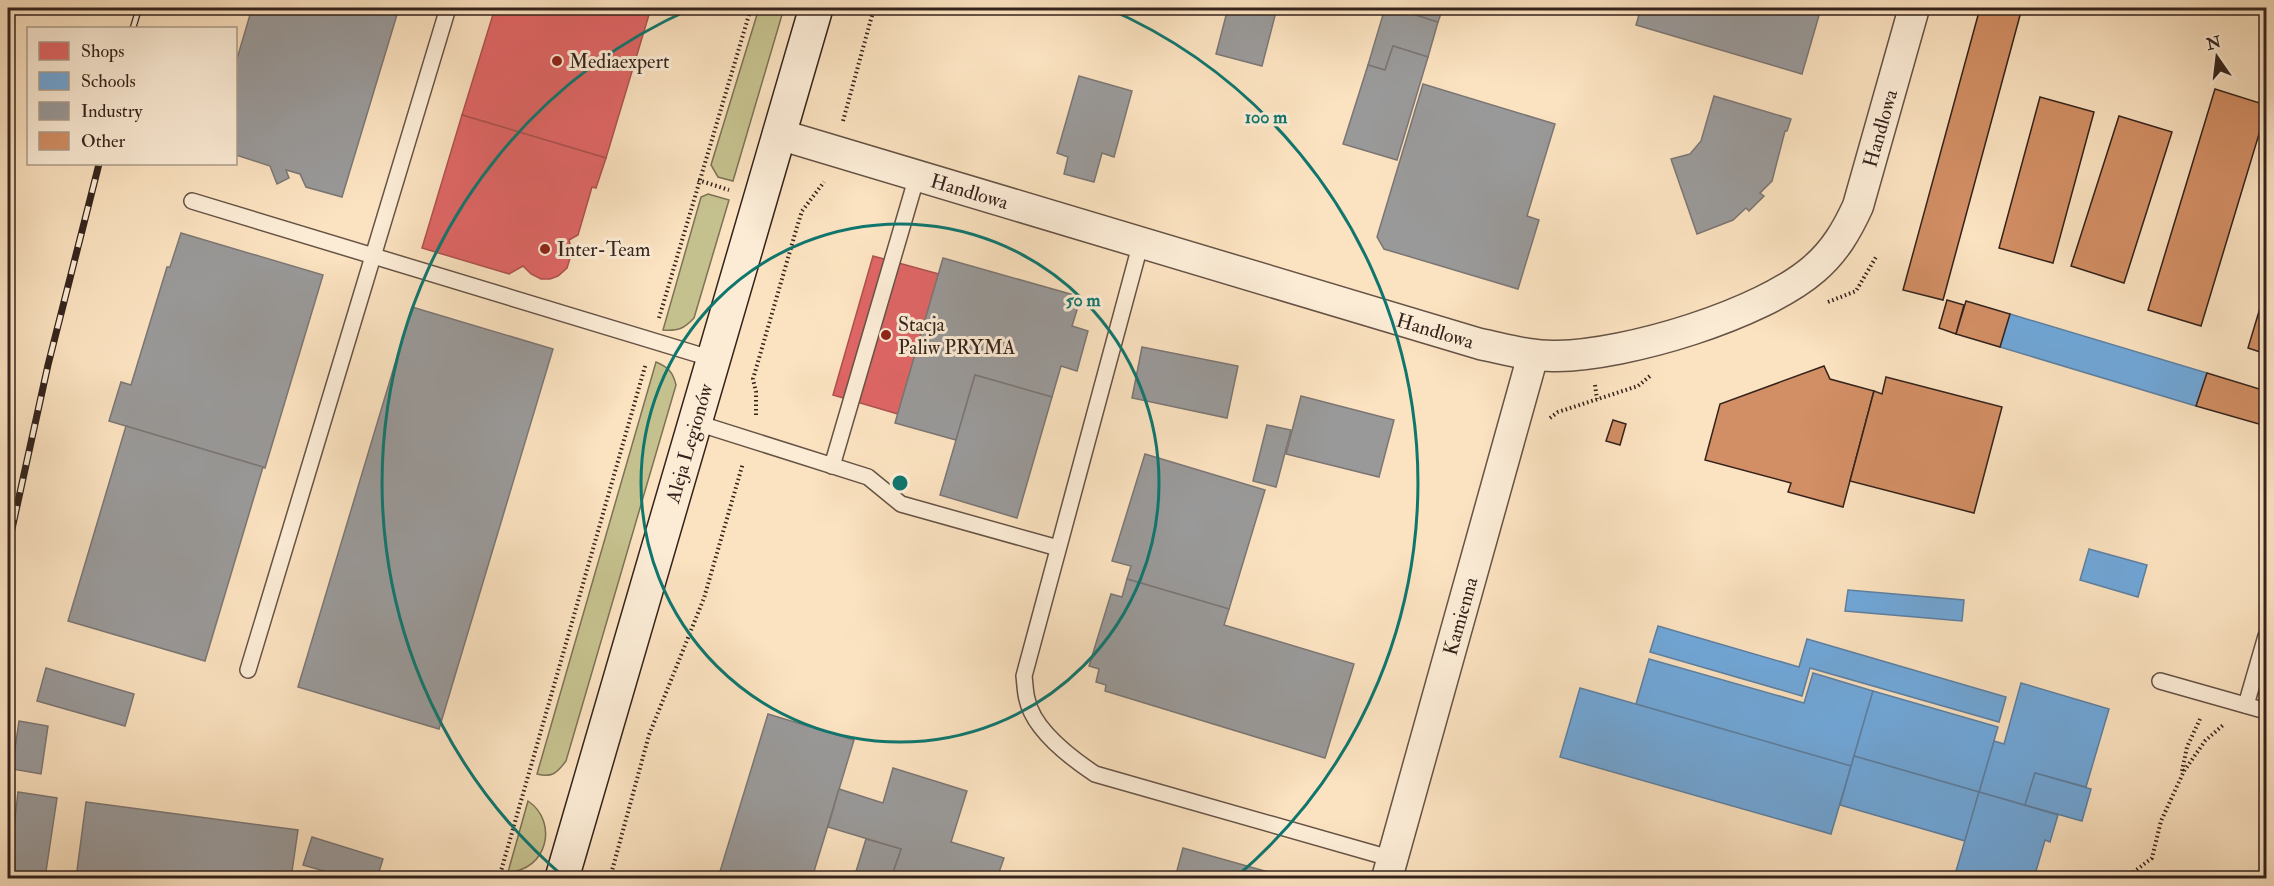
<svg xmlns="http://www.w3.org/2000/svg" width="2274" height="886" font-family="'IM FELL Double Pica',serif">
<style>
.green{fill:#c5c18e;stroke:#7c7255;stroke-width:1.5}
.shops{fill:#e06666;stroke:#ac5250;stroke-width:1.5}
.schools{fill:#6fa8dc;stroke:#5d80a2;stroke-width:1.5}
.industry{fill:#999;stroke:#7b7674;stroke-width:1.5}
.building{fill:#d28e64;stroke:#34231c;stroke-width:1.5}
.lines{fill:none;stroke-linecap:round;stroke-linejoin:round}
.lane-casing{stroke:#665345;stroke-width:18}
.street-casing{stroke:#665345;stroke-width:33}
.secondary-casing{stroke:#34231c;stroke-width:36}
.path{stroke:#34231c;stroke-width:4;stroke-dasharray:1.5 3;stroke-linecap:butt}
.lane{stroke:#fcecd6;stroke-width:15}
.street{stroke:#fcecd6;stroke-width:30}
.secondary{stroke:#fcecd6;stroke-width:33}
.rail-casing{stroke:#34231c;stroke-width:7}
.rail{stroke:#fcecd6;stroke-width:4.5;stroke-dasharray:14;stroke-linecap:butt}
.ring{fill:none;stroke:#0f766e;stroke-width:3}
.poi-dot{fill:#8f2418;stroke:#fcecd6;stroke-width:2}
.labels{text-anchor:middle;stroke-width:6;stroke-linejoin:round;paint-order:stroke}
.poi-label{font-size:20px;fill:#34231c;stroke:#fcecd6;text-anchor:start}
.street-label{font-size:20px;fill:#34231c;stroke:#fcecd6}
.centre{fill:#0f766e;stroke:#fcecd6;stroke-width:3}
.ring-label{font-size:18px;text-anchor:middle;font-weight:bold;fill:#0f766e;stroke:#fcecd6;stroke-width:6;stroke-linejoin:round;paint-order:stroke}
</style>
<rect width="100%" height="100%" fill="#fbe2c0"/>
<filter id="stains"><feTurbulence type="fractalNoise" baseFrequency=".00333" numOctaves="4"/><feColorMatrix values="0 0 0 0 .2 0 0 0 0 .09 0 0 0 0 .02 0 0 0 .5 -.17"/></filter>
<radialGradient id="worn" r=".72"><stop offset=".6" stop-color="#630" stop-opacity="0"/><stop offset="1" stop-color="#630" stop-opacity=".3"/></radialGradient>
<g class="green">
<polygon points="759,8 784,8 733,181 718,177 711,165"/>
<path d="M708 194 729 200 694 318C684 329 678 331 663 330L701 197Z"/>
<path d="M656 362C668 367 673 372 676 385L566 761C557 773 552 778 537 774Z"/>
<path d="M528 801C559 822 547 871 508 872Z"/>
</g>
<g class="shops">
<polygon points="495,8 651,8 606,158 462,115"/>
<polygon points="462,115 606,158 596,188 592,187 578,235 569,240 572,252 567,268 558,276 550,279 541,279 531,274 523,266 509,274 422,248"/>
<polygon points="873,256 939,274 898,414 833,395"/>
</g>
<g class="schools">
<polygon points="2010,314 2207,373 2196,406 2000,347"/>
<polygon points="2089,549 2147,565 2138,597 2080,580"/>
<polygon points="1848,590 1964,600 1962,621 1845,611"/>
<polygon points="1658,626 1799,667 1807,639 2006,697 1999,722 1810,668 1802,696 1650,652"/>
<polygon points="1649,659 1804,703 1813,673 1873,691 1851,766 1636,704"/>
<polygon points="2021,683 2109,709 2086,787 2035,773 2025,805 1979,792 1994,741 2004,744"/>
<polygon points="1580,688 1851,766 1831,834 1560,757"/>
<polygon points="1873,691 1998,727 1979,792 1854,756"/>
<polygon points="1854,756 1979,792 1965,841 1840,805"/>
<polygon points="2035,773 2091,789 2082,821 2025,805"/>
<polygon points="1979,792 2058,815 2050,842 2045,840 2034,878 1954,878"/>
</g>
<g class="industry">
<polygon points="252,8 399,8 342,197 306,187 300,174 286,170 289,178 277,184 270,166 236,155 236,62"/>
<polygon points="1228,8 1277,8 1262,66 1216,54"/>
<polygon points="1385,8 1394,8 1438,22 1428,57 1393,46 1385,70 1368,65"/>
<polygon points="1394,8 1443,8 1438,22"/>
<polygon points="1641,8 1817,8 1820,12 1802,74 1636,25"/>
<polygon points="1393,46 1428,57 1397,160 1343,144 1368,65 1385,70"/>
<polygon points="1079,76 1132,91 1114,157 1102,153 1094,182 1064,174 1068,157 1057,153"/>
<polygon points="1423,84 1555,124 1527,216 1539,220 1518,289 1384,249 1377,237"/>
<polygon points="1714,96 1791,119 1787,131 1785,131 1772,181 1760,193 1764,196 1749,211 1746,208 1733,220 1697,234 1671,159 1690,154 1701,141"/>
<polygon points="181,233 323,275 265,468 109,421 121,382 131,385 167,267 170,267"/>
<polygon points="943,258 1081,297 1072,326 1088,331 1077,371 1061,366 1052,397 975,375 956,440 895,423"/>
<polygon points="412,307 553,349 439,729 298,687"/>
<polygon points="1142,347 1238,366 1227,418 1132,398"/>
<polygon points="975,375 1052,397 1017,518 940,495"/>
<polygon points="1301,396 1394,420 1379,477 1286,454"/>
<polygon points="1267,425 1291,430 1276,487 1253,481"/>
<polygon points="126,426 263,467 205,661 68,621"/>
<polygon points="1145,454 1265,490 1229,609 1127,579 1131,566 1112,561"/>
<polygon points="1127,579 1229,609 1224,625 1354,664 1325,758 1105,691 1106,685 1096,682 1099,669 1089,666 1111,594 1122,597"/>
<polygon points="46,668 134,694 125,726 37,701"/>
<polygon points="768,714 854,740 812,878 718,878"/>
<polygon points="19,721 48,726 41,774 12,769"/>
<polygon points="893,768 967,791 951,842 1004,858 997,878 891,878 901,849 828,827 839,789 883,803"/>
<polygon points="18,792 57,798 45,878 8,878"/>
<polygon points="86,802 298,830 291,878 76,878"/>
<polygon points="312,837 383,859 377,878 348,878 303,865"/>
<polygon points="866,839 901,849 891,878 854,878"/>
<polygon points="1183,848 1290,878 1175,878"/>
<polygon points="324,871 348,878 322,878"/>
<polygon points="1140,872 1163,878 1138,878"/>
</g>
<g class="building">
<polygon points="1980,8 2022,8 1943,300 1903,290"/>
<polygon points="2215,89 2266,105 2266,111 2201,326 2148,310"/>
<polygon points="2040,97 2094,112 2053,263 1999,248"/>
<polygon points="2119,116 2172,132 2124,283 2071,266"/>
<polygon points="2266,288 2266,354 2248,348"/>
<polygon points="1947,300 1964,305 1956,334 1939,328"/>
<polygon points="1966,301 2010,314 2000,347 1956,334"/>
<polygon points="1824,366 1830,379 1874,391 1843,507 1788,492 1791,483 1705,460 1720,404"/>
<polygon points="2207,373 2266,391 2266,426 2196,406"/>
<polygon points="1886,377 2002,407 1974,513 1850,481 1874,391 1882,394"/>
<polygon points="1613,420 1626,424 1620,445 1606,441"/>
</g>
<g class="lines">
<g class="lane-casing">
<g id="lane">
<polyline points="192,201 713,359"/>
<path d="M1141 242 1024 676C1025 683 1025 692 1027 699 1033 729 1071 758 1095 774L1393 859"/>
<polyline points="694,422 868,477 901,504 1058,548"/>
<polyline points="832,466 917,176"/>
<polyline points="248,670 448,8"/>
<polyline points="2160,681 2266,711"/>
<polyline points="2246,705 2266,636"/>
</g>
</g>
<g class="street-casing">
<g id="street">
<path id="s1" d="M778 134 1480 344C1505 349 1531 357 1557 356 1627 355 1761 315 1814 269 1835 251 1847 230 1858 206L1914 8"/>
<path id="s2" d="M1387 878 1533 355"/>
</g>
</g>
<g class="secondary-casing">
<g id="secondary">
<path id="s3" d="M562 878 816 8"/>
</g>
</g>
<g class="path">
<polyline points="843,121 874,8"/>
<polyline points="698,180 729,190"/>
<polyline points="1828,302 1856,291 1876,257"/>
<polyline points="659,318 751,8"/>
<polyline points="1595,385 1597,399"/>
<polyline points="756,415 756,392 753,379 797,227 802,211 824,182"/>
<polyline points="1550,418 1558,412 1638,386 1650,376"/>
<polyline points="2182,771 2187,747 2200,719"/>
<polyline points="499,878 646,363"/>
<polyline points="610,878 649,735 704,598 743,463"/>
<polyline points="2126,878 2152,858 2161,821 2184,771 2205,741 2223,725"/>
</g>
<use href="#lane" class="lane"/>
<use href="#street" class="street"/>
<use href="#secondary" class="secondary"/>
<g class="rail-casing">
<g id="rail">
<polyline points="133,28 139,8"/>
<polyline points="8,547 48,365 99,164"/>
</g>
</g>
<use href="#rail" class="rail"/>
</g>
<g class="ring">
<circle cx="900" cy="483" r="259"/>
<path d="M564 877A518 518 0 0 1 693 8M1107 8A518 518 0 0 1 1236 877"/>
</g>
<g class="poi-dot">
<circle cx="557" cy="61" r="6"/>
<circle cx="545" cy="249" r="6"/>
<circle cx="886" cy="335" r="6"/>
</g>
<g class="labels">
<g class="poi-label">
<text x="569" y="68">Mediaexpert</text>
<text x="557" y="256">Inter-Team</text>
<text x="898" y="331">Stacja<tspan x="898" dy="23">Paliw PRYMA</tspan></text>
</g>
<g class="street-label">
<text dy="7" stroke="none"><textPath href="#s1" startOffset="1244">Handlowa</textPath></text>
<text dy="7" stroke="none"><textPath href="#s1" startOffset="200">Handlowa</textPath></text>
<text dy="7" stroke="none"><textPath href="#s1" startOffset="686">Handlowa</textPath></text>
<text dy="7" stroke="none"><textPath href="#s3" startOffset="453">Aleja Legionów</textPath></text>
<text dy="7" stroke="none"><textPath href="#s2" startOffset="272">Kamienna</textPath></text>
</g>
</g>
<circle cx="900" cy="483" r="9" class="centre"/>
<g class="ring-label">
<text x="1266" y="123">100 m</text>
<text x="1083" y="306">50 m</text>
</g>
<rect width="2274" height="886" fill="none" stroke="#fbe2c0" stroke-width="30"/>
<rect x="9" y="9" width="2256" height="868" fill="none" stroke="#34231c" stroke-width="3"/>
<rect x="15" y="15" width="2244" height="856" fill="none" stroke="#34231c" stroke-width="1.5"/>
<rect x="27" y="27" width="210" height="138" fill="#fcecd6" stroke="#ac9c8c" stroke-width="1.5"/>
<rect x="39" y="42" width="30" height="18" fill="#e06666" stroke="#ac9c8c" stroke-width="1.5"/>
<text x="81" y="57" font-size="18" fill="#34231c">Shops</text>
<rect x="39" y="72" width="30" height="18" fill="#6fa8dc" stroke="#ac9c8c" stroke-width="1.5"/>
<text x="81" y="87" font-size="18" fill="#34231c">Schools</text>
<rect x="39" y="102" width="30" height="18" fill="#999999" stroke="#ac9c8c" stroke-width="1.5"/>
<text x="81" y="117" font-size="18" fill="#34231c">Industry</text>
<rect x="39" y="132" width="30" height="18" fill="#d28e64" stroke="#ac9c8c" stroke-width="1.5"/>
<text x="81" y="147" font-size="18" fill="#34231c">Other</text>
<g transform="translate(2217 57) rotate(346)" stroke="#fcecd6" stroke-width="4.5" paint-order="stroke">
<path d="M0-4.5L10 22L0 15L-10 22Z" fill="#34231c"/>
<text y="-9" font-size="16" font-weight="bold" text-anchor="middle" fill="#34231c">N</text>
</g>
<rect width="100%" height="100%" filter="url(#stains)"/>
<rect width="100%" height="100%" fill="url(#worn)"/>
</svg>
